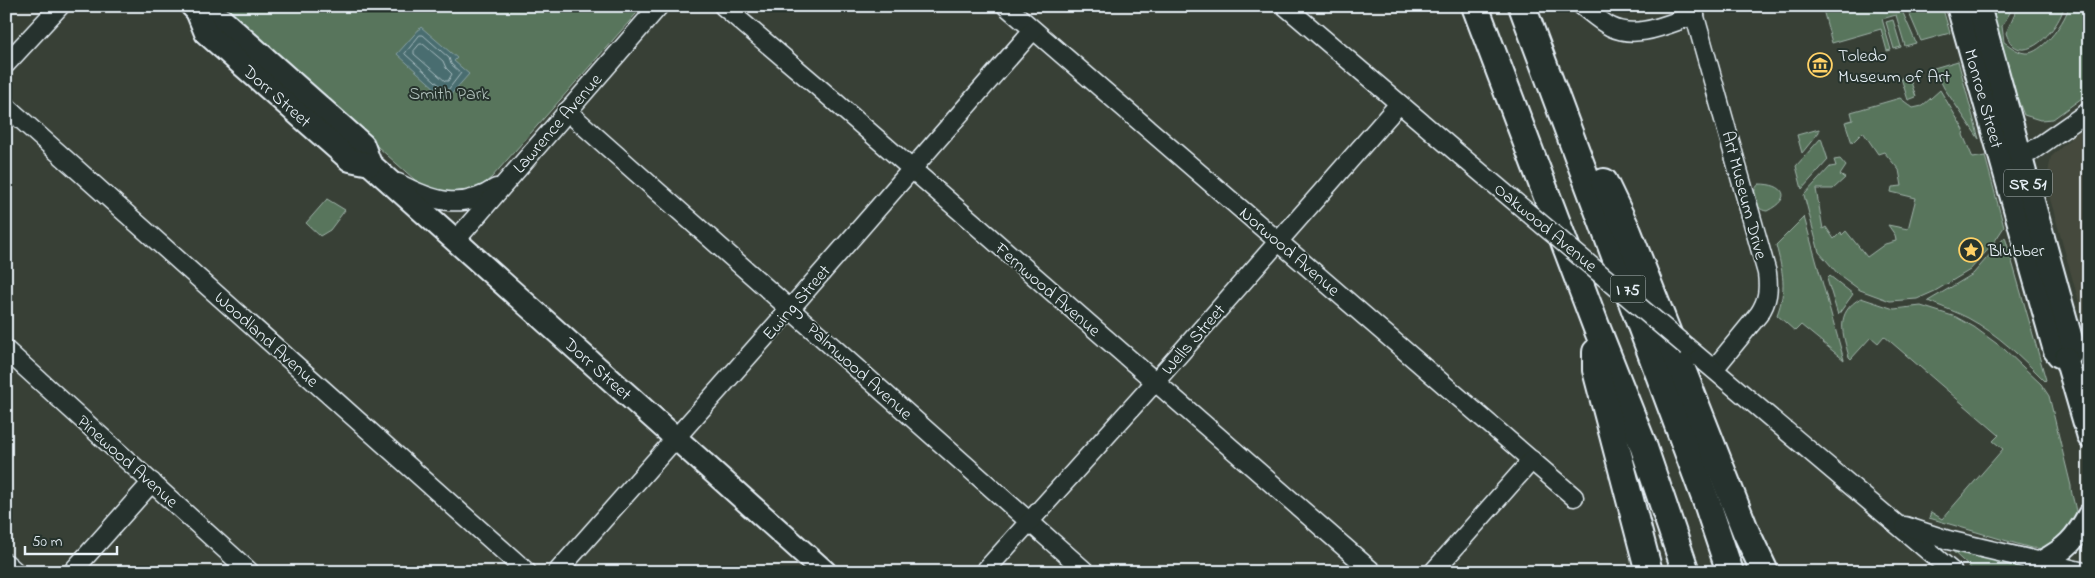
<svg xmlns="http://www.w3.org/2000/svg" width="2095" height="578" font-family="'Indie Flower',sans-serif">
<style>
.built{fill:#454a3d}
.green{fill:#58755c;stroke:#a0b3aa}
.water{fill:#496d6f;stroke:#89a2a6}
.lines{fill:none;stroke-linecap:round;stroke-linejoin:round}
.shore{stroke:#a8bcc1;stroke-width:1}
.minor-casing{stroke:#e8f1f8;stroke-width:21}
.major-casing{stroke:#e8f1f8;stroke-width:26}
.highway-casing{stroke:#e8f1f8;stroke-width:30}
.minor{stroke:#26332d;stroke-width:18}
.major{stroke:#26332d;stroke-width:22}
.highway{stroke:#26332d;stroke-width:26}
.minor-bridge-casing{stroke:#e8f1f8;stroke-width:21;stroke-linecap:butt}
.minor-bridge{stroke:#26332d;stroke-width:18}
.labels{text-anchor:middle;stroke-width:4;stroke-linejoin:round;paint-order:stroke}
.shield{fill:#26332d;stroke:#aeb8bb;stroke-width:1}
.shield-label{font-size:16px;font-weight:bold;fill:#e8f1f8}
.poi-label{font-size:18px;fill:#e8f1f8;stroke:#26332d;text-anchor:start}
.park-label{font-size:18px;fill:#aebfba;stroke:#26332d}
.street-label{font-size:18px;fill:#e8f1f8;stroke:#26332d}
</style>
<rect width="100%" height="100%" fill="#384036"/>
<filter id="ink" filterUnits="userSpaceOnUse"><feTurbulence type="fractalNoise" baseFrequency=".02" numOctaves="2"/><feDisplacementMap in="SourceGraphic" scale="10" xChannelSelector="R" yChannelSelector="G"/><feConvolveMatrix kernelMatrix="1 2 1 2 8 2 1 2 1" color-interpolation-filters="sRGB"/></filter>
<g filter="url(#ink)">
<polygon class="built" points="2089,121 2089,338 2046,184 2051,157"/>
<g class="green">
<path d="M220 6H643L492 177C469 199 440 197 415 180Z"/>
<polygon points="1822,6 1900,6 1916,43 1905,46 1896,15 1882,19 1891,50 1887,51 1881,29 1832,43"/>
<polygon points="1906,6 1942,6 1950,33 1921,41"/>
<path d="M1991 6H2014L2002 26 2004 42C2012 47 2019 54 2029 53 2045 50 2066 20 2069 6H2089V93L2053 119 2040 120 2024 115 2016 95Z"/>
<path d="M2018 6H2064C2060 29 2019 73 2006 33Z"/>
<polygon points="1893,20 1901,47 1894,49 1886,22"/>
<polygon points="1958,61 1979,139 1944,88 1934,68"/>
<polygon points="1909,76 1916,97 1908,100 1901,78"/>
<polygon points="1940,90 1964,130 1963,135 1973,158 1985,156 2004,227 1993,244 1970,270 1935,291 1917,299 1890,301 1860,290 1838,274 1819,252 1804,195 1830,167 1836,166 1834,160 1840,159 1846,166 1840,175 1845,178 1833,189 1816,189 1823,229 1826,227 1834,239 1841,232 1842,235 1846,231 1867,257 1885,244 1896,241 1895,235 1888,225 1908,229 1916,198 1891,192 1892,187 1902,186 1899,170 1884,152 1878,154 1863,132 1852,143 1845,122 1853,120 1851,112 1900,98 1913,108 1922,106"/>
<polygon points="1819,129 1819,132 1802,153 1797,135"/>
<polygon points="1821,138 1828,160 1802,189 1796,166"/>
<path d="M1759 184C1785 184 1793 198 1767 211 1754 210 1750 192 1759 184Z"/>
<polygon points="327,199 345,210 330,230 320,236 306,223"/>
<path d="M1804 217 1844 360 1801 325 1795 331 1777 315C1787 288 1783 273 1776 245Z"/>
<path d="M2005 237 2046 380 2045 381C2021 357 1998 334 1968 318 1955 311 1941 307 1928 301L1973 274Z"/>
<polygon points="1830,276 1853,294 1838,315 1827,279"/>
<path d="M1861 298 1894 309 1921 306 1956 317 1974 327 2004 349 2041 384 2049 396 2071 486C2071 496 2077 508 2076 517 2074 531 2056 546 2043 548 2039 549 2034 548 2031 548L1929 518 1931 512 1942 519 2003 449 1993 441 1999 435 1884 336 1878 343 1871 337 1851 359 1849 357C1843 334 1834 313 1861 298Z"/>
<polygon points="1948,547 2040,572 1975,572"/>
</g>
<polygon class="water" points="421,27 457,58 454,61 469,74 447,99 397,54"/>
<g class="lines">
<g class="shore">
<polygon points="420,35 423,35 449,58 451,64 461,73 448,90 445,90 405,54"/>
<polygon points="420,44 423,44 443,61 446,68 452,74 448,81 445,81 414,54 414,51"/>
</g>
<g class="minor-casing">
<g id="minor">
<polyline points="723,6 818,87 1373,572"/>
<polyline points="1006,6 1574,497"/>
<polyline points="1285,6 1461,156"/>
<path d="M1582 6C1591 13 1601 22 1611 27 1638 40 1669 23 1695 15"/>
<path d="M1692 6 1767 273C1769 289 1768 301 1759 314L1714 369"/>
<polyline points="6,64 60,6"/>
<polyline points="6,106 527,572"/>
<polyline points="567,111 1086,572"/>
<polyline points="2012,165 2089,111"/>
<path d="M398 183C432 201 462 211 496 188"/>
<polyline points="456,240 659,6"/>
<polyline points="1687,347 1953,572"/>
<polyline points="6,350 250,572"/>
<polyline points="1905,526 1948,540 2084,572"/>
<polyline points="6,563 16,572"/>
<polyline points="72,572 152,482"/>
<polyline points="557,572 790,309 1033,30"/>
<polyline points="984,572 1155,382 1399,104"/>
<polyline points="1433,572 1532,460"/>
</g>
</g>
<g class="major-casing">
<g id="major">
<path id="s1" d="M192 6 197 11 221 19 363 145 370 164 825 572"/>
<path id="s2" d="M1958 6 2055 351 2059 356 2066 358"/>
<polyline points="1979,6 2073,346 2072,353 2066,358"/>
<path id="s3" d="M197 11 206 33 350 160 370 164"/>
<polyline points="2066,358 2089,437"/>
<path d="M2042 562C2066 549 2076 539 2089 515"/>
</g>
</g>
<g class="highway-casing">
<g id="highway">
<polyline points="1475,6 1596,326 1642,442 1686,572"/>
<polyline points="1522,6 1708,506 1730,572"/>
<polyline points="1604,182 1628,232 1746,532 1765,572"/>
<polyline points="1596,352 1596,370 1649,572"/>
</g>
</g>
<use href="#minor" class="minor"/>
<use href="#major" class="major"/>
<use href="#highway" class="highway"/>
<g class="minor-bridge-casing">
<polyline id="minor-bridge" points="1461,156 1687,347"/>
</g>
<use href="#minor-bridge" class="minor-bridge"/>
</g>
</g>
<defs>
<g id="museum-ring" transform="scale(1.25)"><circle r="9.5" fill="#26332d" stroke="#ffd166" stroke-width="1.5"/><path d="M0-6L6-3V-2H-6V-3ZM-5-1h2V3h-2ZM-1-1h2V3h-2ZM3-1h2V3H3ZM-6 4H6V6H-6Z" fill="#ffd166"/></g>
<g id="sight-ring" transform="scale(1.25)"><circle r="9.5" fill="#26332d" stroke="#ffd166" stroke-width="1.5"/><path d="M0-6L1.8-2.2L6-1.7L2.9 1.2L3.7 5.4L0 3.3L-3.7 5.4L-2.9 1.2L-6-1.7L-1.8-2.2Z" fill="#ffd166"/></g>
</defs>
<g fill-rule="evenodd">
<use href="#museum-ring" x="1820" y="65"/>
<use href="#sight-ring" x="1971" y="250"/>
</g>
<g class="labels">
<g class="shield">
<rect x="2004" y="169.5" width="48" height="27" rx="4"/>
<rect x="1610.5" y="275.5" width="35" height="27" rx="4"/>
</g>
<g class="shield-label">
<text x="2028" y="189">SR 51</text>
<text x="1628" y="295">I 75</text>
</g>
<g class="poi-label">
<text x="1838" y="61">Toledo<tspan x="1838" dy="21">Museum of Art</tspan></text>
<text x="1988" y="256">Blubber</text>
</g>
<g class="park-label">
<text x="449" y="99">Smith Park</text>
</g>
<g class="street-label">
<text dy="6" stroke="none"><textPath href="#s3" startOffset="119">Dorr Street</textPath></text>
<text dy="6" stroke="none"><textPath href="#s2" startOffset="96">Monroe Street</textPath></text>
<text transform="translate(557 123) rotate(-49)" y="6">Lawrence Avenue</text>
<text transform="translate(1745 195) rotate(75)" y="6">Art Museum Drive</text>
<text transform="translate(1546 227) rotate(40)" y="6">Oakwood Avenue</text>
<text transform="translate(1290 251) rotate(41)" y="6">Norwood Avenue</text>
<text transform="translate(1048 289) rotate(41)" y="6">Fernwood Avenue</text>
<text transform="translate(796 302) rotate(-49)" y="6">Ewing Street</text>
<text transform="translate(267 339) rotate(42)" y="6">Woodland Avenue</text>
<text transform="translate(1193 339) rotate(-49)" y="6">Wells Street</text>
<text dy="6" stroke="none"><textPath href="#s1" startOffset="549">Dorr Street</textPath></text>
<text transform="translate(860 371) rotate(42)" y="6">Palmwood Avenue</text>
<text transform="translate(128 461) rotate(42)" y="6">Pinewood Avenue</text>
</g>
</g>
<rect width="2095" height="578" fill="none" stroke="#26332d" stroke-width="25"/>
<rect x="12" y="12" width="2070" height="553" fill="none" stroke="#e8f1f8" stroke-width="2" filter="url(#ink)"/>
<path d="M25 546v8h92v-8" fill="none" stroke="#e8f1f8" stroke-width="2.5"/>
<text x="32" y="546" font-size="15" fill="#e8f1f8" stroke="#26332d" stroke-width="4" paint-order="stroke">50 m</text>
</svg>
